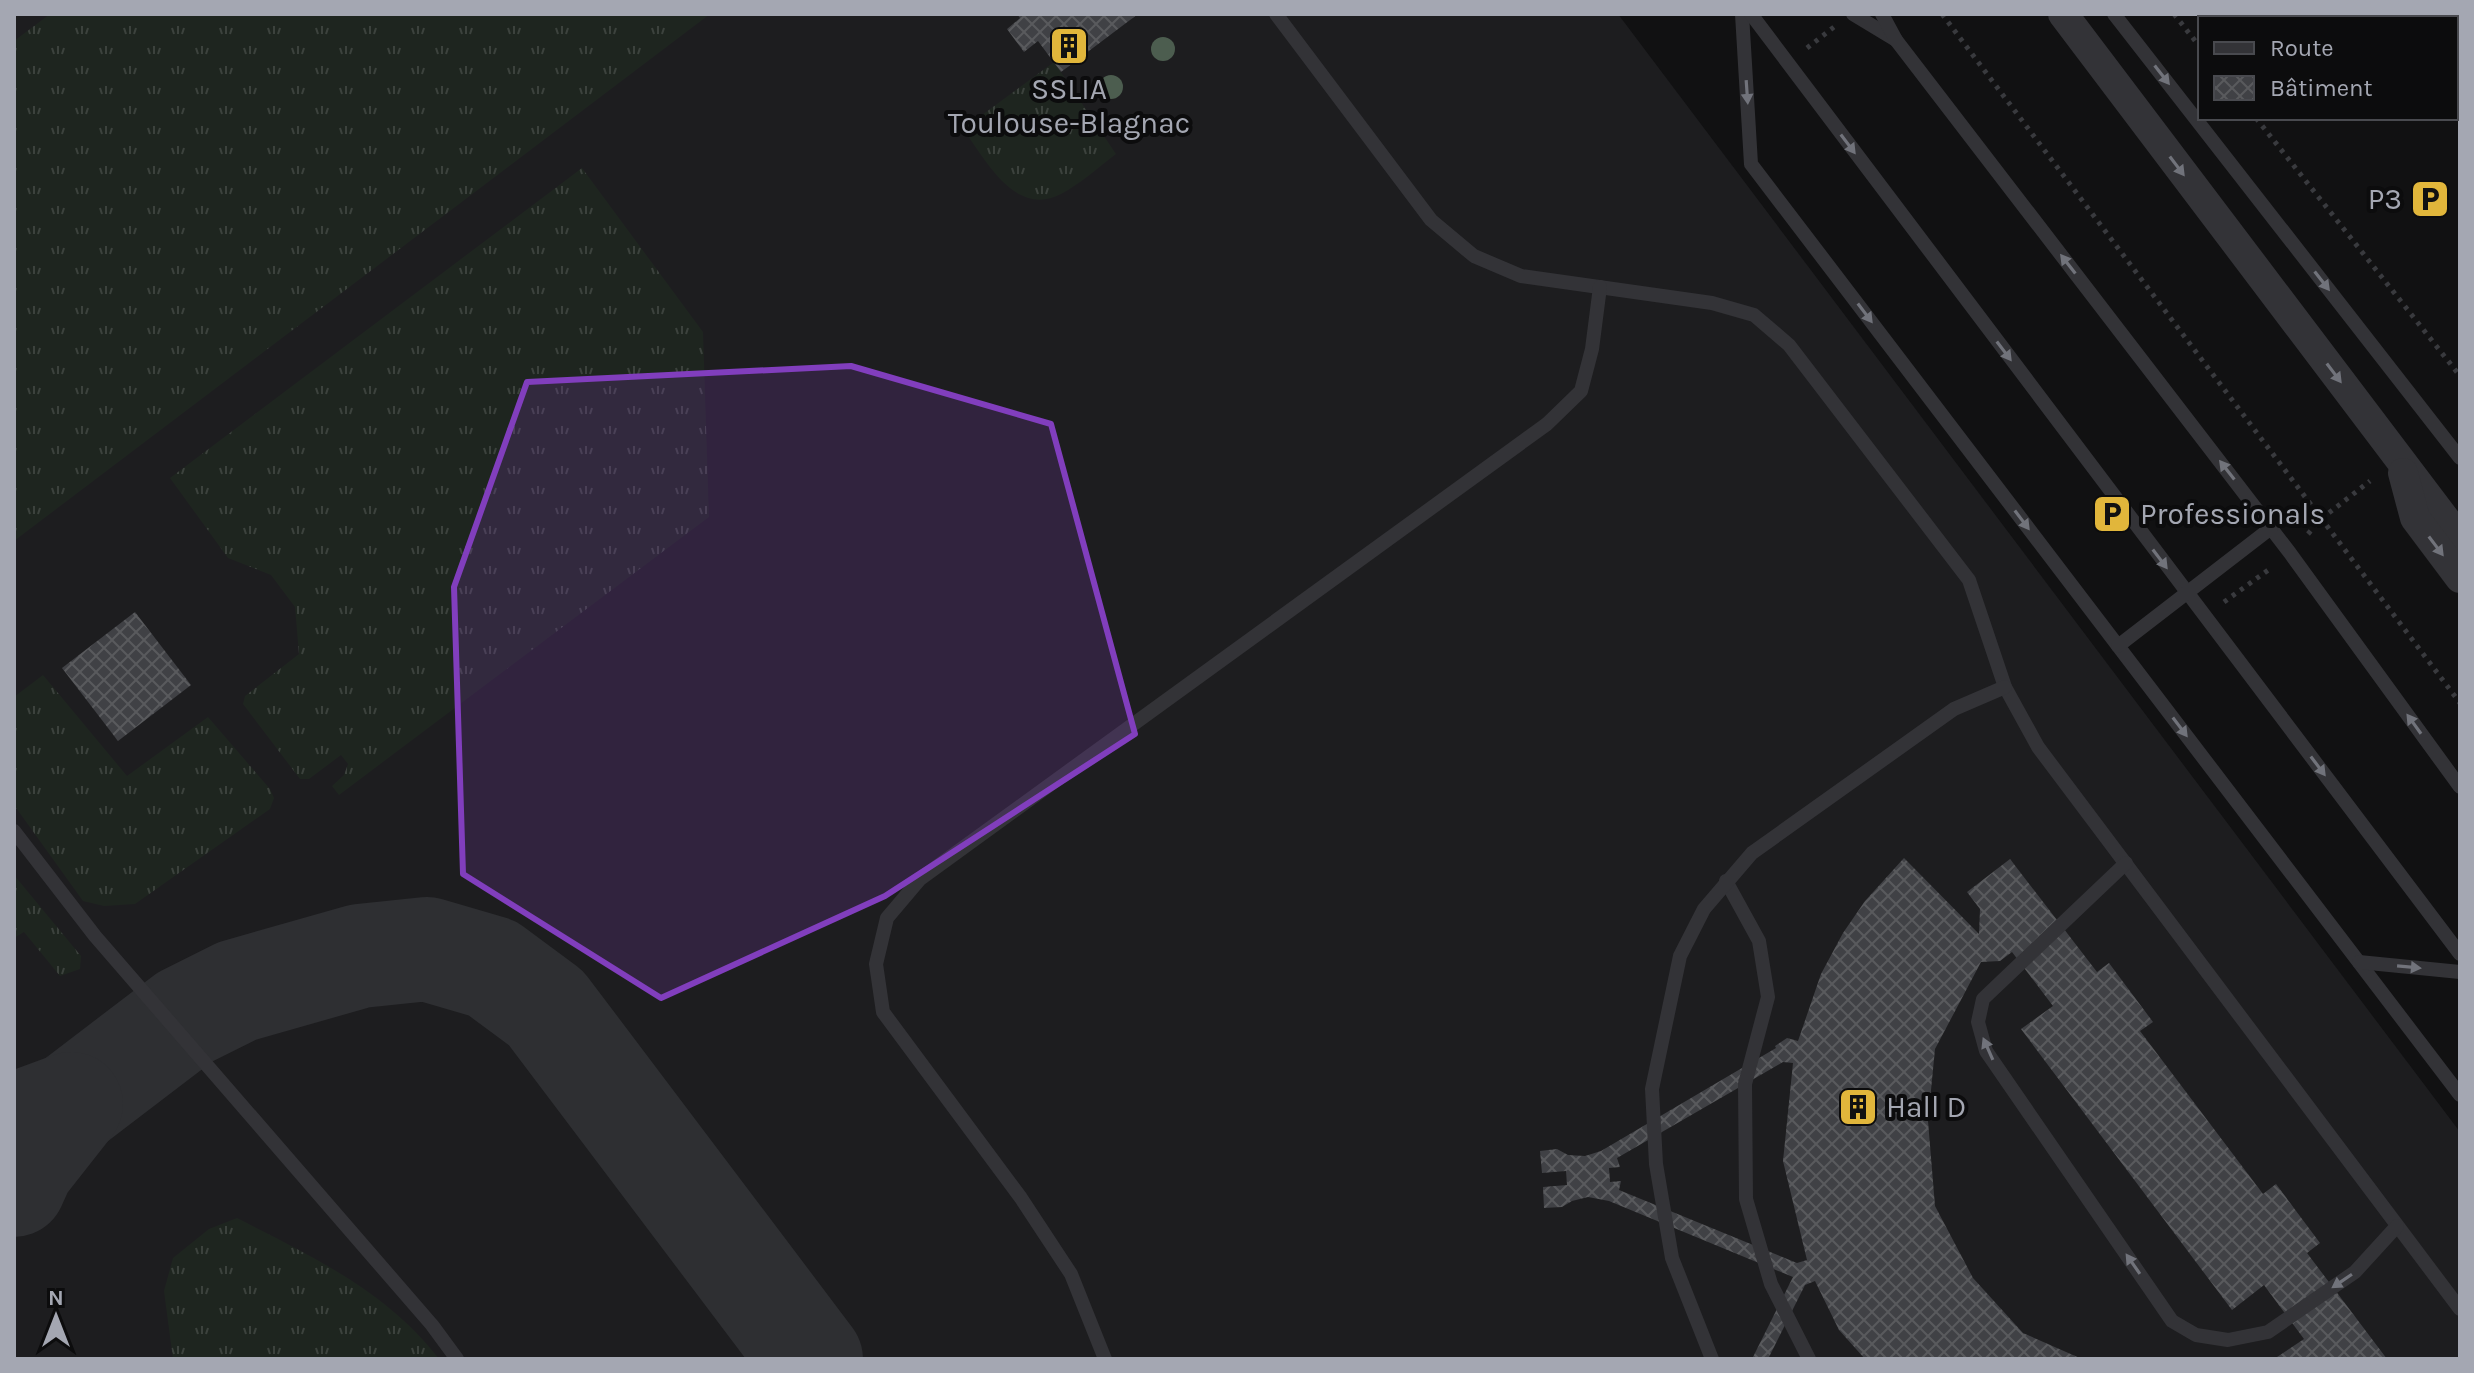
<svg xmlns="http://www.w3.org/2000/svg" width="2474" height="1373" font-family="Karla,sans-serif">
<style>
.built{fill:#1d1d1f}
.grass{fill:url(#grass-tufts)}
.lines{fill:none;stroke-linecap:round;stroke-linejoin:round}
.taxiway{stroke:#2e2f32;stroke-width:104}
.building{fill:url(#building-cross-hatch);fill-rule:evenodd}
.path{stroke:#393a3e;stroke-width:5;stroke-dasharray:4 6;stroke-linecap:butt}
.service{stroke:#333337;stroke-width:14}
.minor{stroke:#333337;stroke-width:30}
.tree{fill:#4c5d4f}
.oneway{fill:#71737b}
.marked{fill:#813ebd;fill-opacity:0.2;stroke:#813ebd;stroke-width:6;stroke-linejoin:round}
.labels{text-anchor:middle;stroke-width:8;stroke-linejoin:round;paint-order:stroke}
.poi-label{font-size:30px;fill:#a4a7b2;stroke:#0c0c0d;text-anchor:start}
</style>
<defs>
<pattern id="grass-tufts" width="24" height="20" patternUnits="userSpaceOnUse" patternTransform="scale(2)"><rect width="24" height="20" fill="#1e251f"/><path d="M3 7l-1-3M5 7V3M7 7l1-3M15 17l-1-3M17 17v-4M19 17l1-3" fill="none" stroke="#3c423d"/></pattern>
<pattern id="building-cross-hatch" width="8" height="8" patternUnits="userSpaceOnUse" patternTransform="scale(2)"><rect width="8" height="8" fill="#404145"/><path d="M0 0l8 8M0 8l8-8" fill="none" stroke="#595a5d"/></pattern>
</defs>
<rect width="100%" height="100%" fill="#111112"/>
<polygon class="built" points="14,14 1618,14 2460,1132 2460,1359 14,1359"/>
<g class="grass">
<polygon points="50,14 710,14 14,541 14,41"/>
<path d="M1054 62 1116 154C1099 167 1080 184 1061 194 1015 218 986 160 963 129Z"/>
<polygon points="582,168 703,332 709,517 339,795 332,786 344,775 348,764 341,755 309,779 300,779 243,704 245,696 299,654 295,607 271,575 228,558 170,478"/>
<polygon points="43,675 127,776 208,717 270,789 274,798 270,809 135,904 104,906 83,901 14,805 14,697"/>
<polygon points="14,875 81,956 80,969 60,976 24,932 14,938"/>
<path d="M237 1218C311 1256 387 1291 439 1359H173L164 1291 173 1258 209 1229Z"/>
</g>
<g class="lines">
<g class="taxiway">
<polyline points="71,1104 185,1017 237,991 360,956 427,949 492,968 546,1008 811,1359"/>
<polyline points="14,1125 71,1104 23,1165 14,1185"/>
</g>
</g>
<g class="building">
<polygon points="1017,14 1138,14 1061,72 1038,41 1024,52 1007,29 1020,18"/>
<polygon points="135,612 191,685 118,741 62,668"/>
<path d="M1904 858 1979 934 1980 909 1967 892 2010 859 2097 972 2109 963 2153 1022 2140 1031 2263 1194 2276 1184 2320 1243 2307 1253 2387 1359H2274L2304 1339 2264 1285 2232 1310 2021 1029 2053 1006 2012 952 2000 961 1981 962 1935 1049 1928 1121 1935 1206 1973 1278 2023 1333 2082 1359H1865L1839 1330 1815 1281 1805 1285 1768 1359H1752L1793 1277 1609 1201 1588 1197 1572 1201 1562 1207 1544 1208 1543 1187 1567 1185 1566 1171 1542 1173 1540 1151 1557 1149 1568 1155 1585 1156 1601 1151 1776 1048 1775 1046 1787 1038 1798 1041 1821 974 1843 933 1865 901ZM1783 1062 1793 1063 1783 1161 1807 1260 1797 1263 1619 1190 1621 1181 1610 1182 1609 1168 1620 1167 1617 1158Z"/>
</g>
<g class="lines">
<g class="path">
<polyline points="1942,14 2460,703"/>
<polyline points="2174,14 2200,47"/>
<polyline points="1807,48 1834,27"/>
<polyline points="2456,51 2460,48"/>
<polyline points="2456,89 2460,94"/>
<polyline points="2256,118 2460,376"/>
<polyline points="2308,534 2321,519 2370,481"/>
<polyline points="2224,602 2271,568"/>
</g>
<g class="service">
<polyline points="1276,14 1431,220 1474,256 1521,276 1712,303 1754,315 1789,345 1969,580 2005,687 2038,747 2460,1309"/>
<polyline points="1742,14 1751,164 2460,1095"/>
<polyline points="1751,14 2460,954"/>
<polyline points="1853,14 1896,40"/>
<polyline points="1882,14 1896,40 2290,553 2460,787"/>
<polyline points="2114,14 2460,458"/>
<polyline points="2118,646 2271,528"/>
<polyline points="14,831 95,936 432,1325 457,1359"/>
<polyline points="2126,863 1983,999 1978,1022 1986,1051 2172,1321 2196,1335 2228,1340 2268,1332 2355,1272 2397,1226"/>
<polyline points="1726,881 1759,941 1768,997 1745,1084 1746,1199 1771,1284 1809,1359"/>
<polyline points="2359,962 2460,972"/>
<polyline points="1105,1359 1071,1274 1021,1198 883,1012 876,964 887,918 920,879 1547,424 1581,391 1592,349 1600,287"/>
<polyline points="1712,1359 1672,1258 1656,1164 1652,1089 1680,956 1704,909 1752,853 1954,709 2005,687"/>
</g>
<g class="minor">
<polyline points="2063,14 2460,539"/>
<polyline points="2403,473 2415,518 2460,578"/>
</g>
</g>
<g class="tree">
<circle cx="1163" cy="49" r="12"/>
<circle cx="1111" cy="87" r="12"/>
</g>
<defs><path id="oneway-solid" d="M-6-.8H1V-3.2L6.5 0L1 3.2V.8H-6Z" transform="scale(2)"/></defs>
<g class="oneway">
<use href="#oneway-solid" transform="translate(2162 75) rotate(52)"/>
<use href="#oneway-solid" transform="translate(1747 92) rotate(86)"/>
<use href="#oneway-solid" transform="translate(1848 144) rotate(53)"/>
<use href="#oneway-solid" transform="translate(2177 166) rotate(53)"/>
<use href="#oneway-solid" transform="translate(2068 264) rotate(-128)"/>
<use href="#oneway-solid" transform="translate(2322 281) rotate(52)"/>
<use href="#oneway-solid" transform="translate(1865 313) rotate(53)"/>
<use href="#oneway-solid" transform="translate(2004 351) rotate(53)"/>
<use href="#oneway-solid" transform="translate(2334 373) rotate(53)"/>
<use href="#oneway-solid" transform="translate(2227 470) rotate(-128)"/>
<use href="#oneway-solid" transform="translate(2022 520) rotate(53)"/>
<use href="#oneway-solid" transform="translate(2436 546) rotate(53)"/>
<use href="#oneway-solid" transform="translate(2160 559) rotate(53)"/>
<use href="#oneway-solid" transform="translate(2414 724) rotate(-126)"/>
<use href="#oneway-solid" transform="translate(2180 727) rotate(53)"/>
<use href="#oneway-solid" transform="translate(2318 766) rotate(53)"/>
<use href="#oneway-solid" transform="translate(2409 967) rotate(5)"/>
<use href="#oneway-solid" transform="translate(1988 1049) rotate(-114)"/>
<use href="#oneway-solid" transform="translate(2133 1264) rotate(-125)"/>
<use href="#oneway-solid" transform="translate(2342 1281) rotate(146)"/>
</g>
<path class="marked" d="M851 366 1051 424 1135 734 885 896 661 998 463 874 454 587 527 382Z"/>
<defs>
<g id="building-square" transform="scale(2)"><rect x="-9" y="-9" width="18" height="18" rx="4" fill="#e1b63b" stroke="#0c0c0d"/><path d="M-4-6H4V6H1V3H-1V6H-4ZM-2.5-4.3h1.7v1.8h-1.7ZM.8-4.3h1.7v1.8H.8ZM-2.5-1h1.7V.8h-1.7ZM.8-1h1.7V.8H.8Z" fill="#111"/></g>
<g id="parking-square" transform="scale(2)"><rect x="-9" y="-9" width="18" height="18" rx="4" fill="#e1b63b" stroke="#0c0c0d"/><path d="M-3.5-5.5H1a3.5 3.5 0 0 1 0 7H-1V5.5H-3.5ZM-1-3.4V-.6H.8a1.4 1.4 0 0 0 0-2.8Z" fill="#111"/></g>
</defs>
<g fill-rule="evenodd">
<use href="#building-square" x="1069" y="46"/>
<use href="#parking-square" x="2430" y="199"/>
<use href="#parking-square" x="2112" y="514"/>
<use href="#building-square" x="1858" y="1107"/>
</g>
<g class="labels">
<g class="poi-label">
<text x="1069" y="99" text-anchor="middle">SSLIA<tspan x="1069" dy="34">Toulouse-Blagnac</tspan></text>
<text x="2402" y="209" text-anchor="end">P3</text>
<text x="2140" y="524">Professionals</text>
<text x="1886" y="1117">Hall D</text>
</g>
</g>
<rect width="2474" height="1373" fill="none" stroke="#a4a7b2" stroke-width="32"/>
<rect x="2198" y="16" width="260" height="104" fill="#0c0c0d" stroke="#494a4f" stroke-width="2"/>
<rect x="2214" y="42" width="40" height="12" fill="#333337" stroke="#494a4f" stroke-width="2"/>
<text x="2270" y="56" font-size="24" fill="#a4a7b2">Route</text>
<rect x="2214" y="76" width="40" height="24" fill="url(#building-cross-hatch)" stroke="#494a4f" stroke-width="2"/>
<text x="2270" y="96" font-size="24" fill="#a4a7b2">Bâtiment</text>
<g transform="translate(56 1317)" stroke="#0c0c0d" stroke-width="6" paint-order="stroke">
<path d="M0-6L14 30L0 20L-14 30Z" fill="#a4a7b2"/>
<text y="-12" font-size="22" font-weight="bold" text-anchor="middle" fill="#a4a7b2">N</text>
</g>
</svg>
